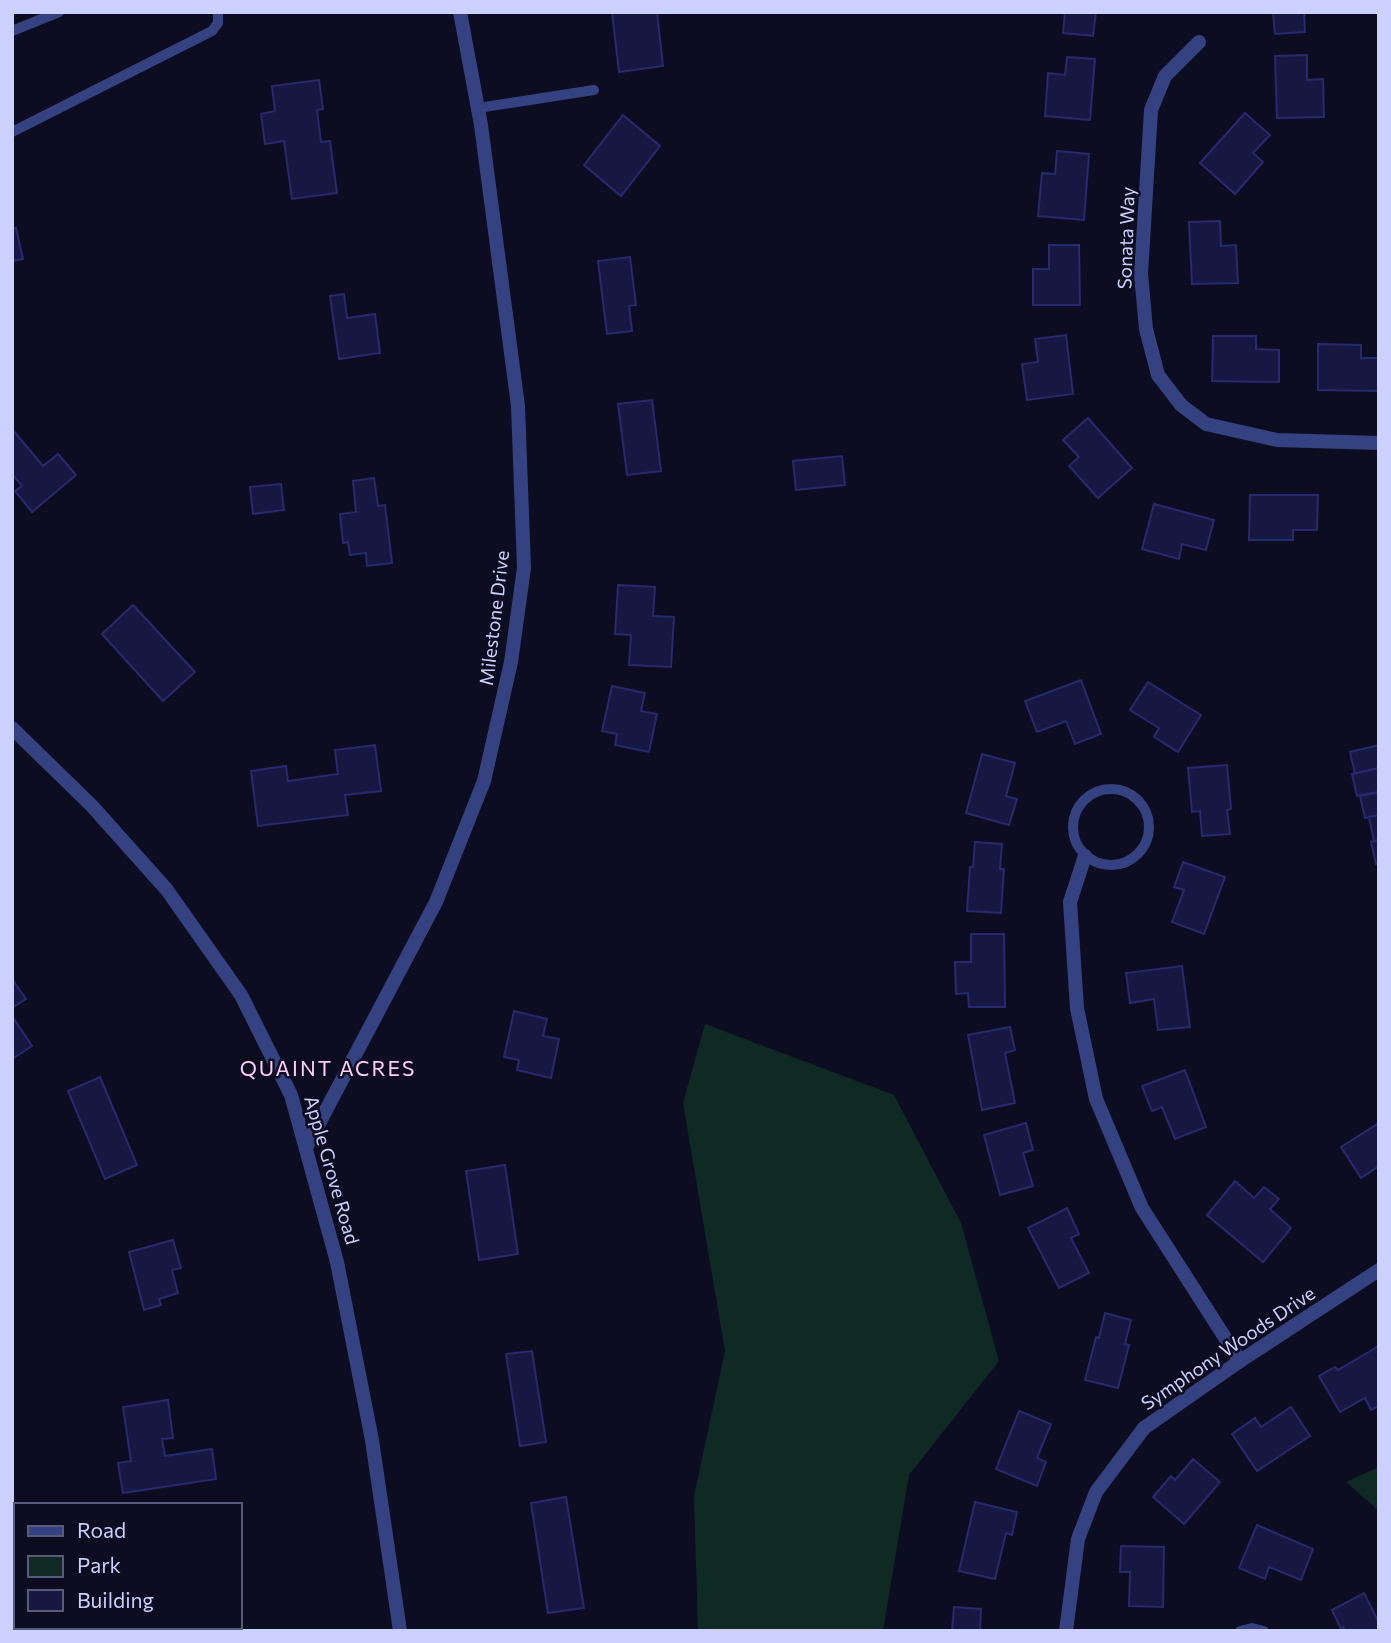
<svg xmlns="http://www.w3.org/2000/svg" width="1391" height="1643" font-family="Commissioner,sans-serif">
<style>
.green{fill:#0f2a23}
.building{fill:#171841;stroke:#28296e;stroke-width:2}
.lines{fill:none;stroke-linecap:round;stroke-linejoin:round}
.service{stroke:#354281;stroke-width:10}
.minor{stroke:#354281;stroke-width:14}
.labels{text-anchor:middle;stroke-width:5;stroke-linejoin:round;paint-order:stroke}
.street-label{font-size:19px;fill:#cbd0ff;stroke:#0c0d20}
.neighbourhood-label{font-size:21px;letter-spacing:2px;fill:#ffcdf7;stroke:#0c0d20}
</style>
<rect width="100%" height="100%" fill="#0c0d20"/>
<g class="green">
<polygon points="705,1024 894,1095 961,1223 999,1361 909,1475 883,1631 698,1631 694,1496 725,1351 683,1103"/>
<polygon points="1379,1467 1379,1511 1346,1482"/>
</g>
<g class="building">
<polygon points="612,12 657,12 663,66 619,72"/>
<polygon points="1065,12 1096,12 1093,36 1063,33"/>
<polygon points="1273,12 1304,12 1305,32 1275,34"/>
<polygon points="1307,55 1307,80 1323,79 1324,117 1277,118 1275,56"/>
<polygon points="1067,57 1095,59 1090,120 1045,116 1048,73 1065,75"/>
<polygon points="319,80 323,109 317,110 321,142 330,141 337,193 292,199 284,141 265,144 261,114 275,111 272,86"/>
<polygon points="1245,113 1270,135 1253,153 1263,162 1235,194 1200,163"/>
<polygon points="623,115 660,146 621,196 584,165"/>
<polygon points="1057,151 1089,154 1084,220 1038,216 1042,173 1055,174"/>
<polygon points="1220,221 1221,246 1236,245 1238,283 1192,284 1189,222"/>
<polygon points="16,228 23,259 12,261 12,229"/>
<polygon points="1049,245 1079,245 1080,305 1033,305 1033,269 1049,269"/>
<polygon points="630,257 636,305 629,306 632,331 607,334 598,261"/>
<polygon points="344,294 347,318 375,314 380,353 339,359 330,296"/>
<polygon points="1066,335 1073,394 1027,400 1022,364 1038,362 1035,339"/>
<polygon points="1213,336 1256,336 1256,349 1279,350 1279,382 1212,381"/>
<polygon points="1318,344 1361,345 1361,358 1379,358 1379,391 1318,390"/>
<polygon points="652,400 661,471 627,475 618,404"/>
<polygon points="1088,418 1132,468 1098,498 1069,466 1079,457 1063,440"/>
<polygon points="12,429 43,466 58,454 76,475 32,512 15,491 22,486 12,474"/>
<polygon points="842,456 845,485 796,490 793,461"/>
<polygon points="374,478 378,506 385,505 392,563 367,566 366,553 350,555 348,542 343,543 340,514 356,512 353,481"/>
<polygon points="281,484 284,510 253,514 250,487"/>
<polygon points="1250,495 1318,495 1317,530 1293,530 1293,540 1249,540"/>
<polygon points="1154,504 1214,520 1206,550 1182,544 1179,559 1142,549"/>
<polygon points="618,585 655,587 653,616 674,617 671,667 629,665 631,635 615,634"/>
<polygon points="133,605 195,672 163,701 102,634"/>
<polygon points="1081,680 1101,734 1075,744 1066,721 1037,732 1025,701"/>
<polygon points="1148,682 1201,715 1178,752 1154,737 1159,728 1130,710"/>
<polygon points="612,686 645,693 641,711 657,714 649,752 615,745 617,734 602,731"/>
<polygon points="375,745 381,791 345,795 348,815 258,826 251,771 286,766 288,781 338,774 335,750"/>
<polygon points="1379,745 1379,768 1355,774 1350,752"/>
<polygon points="982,754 1015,763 1006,796 1017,799 1009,825 966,813"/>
<polygon points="1227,765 1231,809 1227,810 1230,834 1202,836 1200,811 1192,812 1188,768"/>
<polygon points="1379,768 1379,792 1357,796 1352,774"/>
<polygon points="1379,792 1379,815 1365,818 1360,796"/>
<polygon points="1379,815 1379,840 1374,841 1369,817"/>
<polygon points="1379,840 1379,863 1376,864 1371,842"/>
<polygon points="975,842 1002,844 1000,869 1004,869 1001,913 967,911 970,867 973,867"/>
<polygon points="1183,862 1225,877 1204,934 1172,922 1184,890 1174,887"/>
<polygon points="971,934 1004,934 1005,1007 969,1007 968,993 956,994 955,962 971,962"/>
<polygon points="1182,966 1190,1027 1158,1030 1154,999 1130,1003 1126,973"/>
<polygon points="12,979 26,999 12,1008"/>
<polygon points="514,1011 547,1019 543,1036 559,1039 551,1078 517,1070 519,1060 504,1057"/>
<polygon points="12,1016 32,1046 12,1059"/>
<polygon points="1010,1027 1015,1050 1005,1053 1015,1103 982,1110 968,1035"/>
<polygon points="1185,1070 1206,1127 1175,1139 1162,1107 1152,1111 1142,1086"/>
<polygon points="100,1077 137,1165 105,1179 68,1091"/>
<polygon points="1026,1123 1033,1150 1023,1153 1033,1186 1000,1195 984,1135"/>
<polygon points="1379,1123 1379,1166 1361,1178 1341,1147"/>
<polygon points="505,1165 518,1254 479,1260 466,1171"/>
<polygon points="1235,1181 1254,1198 1264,1187 1279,1199 1270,1209 1291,1228 1263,1262 1207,1215"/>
<polygon points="1067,1208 1079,1234 1071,1238 1089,1273 1059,1288 1028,1228"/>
<polygon points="173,1240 181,1268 172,1270 178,1293 159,1299 161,1305 144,1310 129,1252"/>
<polygon points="1105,1313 1131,1320 1125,1344 1129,1345 1118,1388 1085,1380 1096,1337 1099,1338"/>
<polygon points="1379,1346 1379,1406 1371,1410 1365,1398 1340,1412 1319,1376 1335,1367 1338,1370"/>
<polygon points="532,1351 546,1442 520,1446 506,1354"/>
<polygon points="168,1400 173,1438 162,1439 165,1456 212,1449 216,1479 123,1493 118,1463 131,1461 123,1407"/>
<polygon points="1291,1407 1310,1436 1257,1471 1232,1434 1255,1418 1261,1427"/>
<polygon points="1019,1411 1051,1424 1037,1458 1046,1462 1037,1486 996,1469"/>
<polygon points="1193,1459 1220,1482 1184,1524 1153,1497 1171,1476 1175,1480"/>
<polygon points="566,1497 584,1608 548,1613 531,1503"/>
<polygon points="975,1502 1017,1512 1012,1535 1006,1533 995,1579 959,1571"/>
<polygon points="1257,1525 1313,1549 1301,1580 1269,1567 1265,1579 1239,1568"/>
<polygon points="1121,1546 1164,1547 1163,1607 1129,1606 1130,1572 1120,1572"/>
<polygon points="1364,1593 1379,1623 1379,1631 1345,1631 1343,1627 1341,1629 1332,1610"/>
<polygon points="954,1607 981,1609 980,1631 952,1631"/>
</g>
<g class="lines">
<g class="service">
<polyline points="12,31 59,12"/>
<polyline points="478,108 594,90"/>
<polyline points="12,132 212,31 218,23 218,12"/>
<circle cx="1111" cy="827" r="38"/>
<polyline points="1240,1631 1252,1628 1264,1631"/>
</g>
<g class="minor">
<polyline points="1199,42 1165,76 1151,110 1141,274 1146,329 1158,375 1181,405 1206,424 1277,440 1379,443"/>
<polyline points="12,728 92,806 167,890 241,995 291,1095 337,1262 372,1440 400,1631"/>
<polyline points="1085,856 1070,902 1077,1008 1096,1099 1142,1208 1240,1361"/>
<polyline points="306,1148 436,902 484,781 511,662 524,568 518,406 481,125 460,12"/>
<polyline points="1066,1631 1078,1539 1096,1492 1144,1428 1240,1361 1379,1270"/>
</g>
</g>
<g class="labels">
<g class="street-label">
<text transform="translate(1126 238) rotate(-88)" y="7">Sonata Way</text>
<text transform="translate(494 618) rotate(-83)" y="7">Milestone Drive</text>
<text transform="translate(332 1170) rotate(74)" y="7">Apple Grove Road</text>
<text transform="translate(1228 1348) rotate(-34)" y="7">Symphony Woods Drive</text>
</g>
<g class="neighbourhood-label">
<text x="328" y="1076">QUAINT ACRES</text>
</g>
</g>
<rect width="1391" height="1643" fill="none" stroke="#cbd0ff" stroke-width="28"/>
<rect x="14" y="1503" width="228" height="126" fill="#0c0d20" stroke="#585b79" stroke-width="2"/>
<rect x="28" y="1526" width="35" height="10" fill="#354281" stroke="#585b79" stroke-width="2"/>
<text x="77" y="1538" font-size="21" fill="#cbd0ff">Road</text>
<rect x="28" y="1556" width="35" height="21" fill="#0f2a23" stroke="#585b79" stroke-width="2"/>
<text x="77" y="1573" font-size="21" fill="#cbd0ff">Park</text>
<rect x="28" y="1590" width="35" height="21" fill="#171841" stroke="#585b79" stroke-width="2"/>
<text x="77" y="1608" font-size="21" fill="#cbd0ff">Building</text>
</svg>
